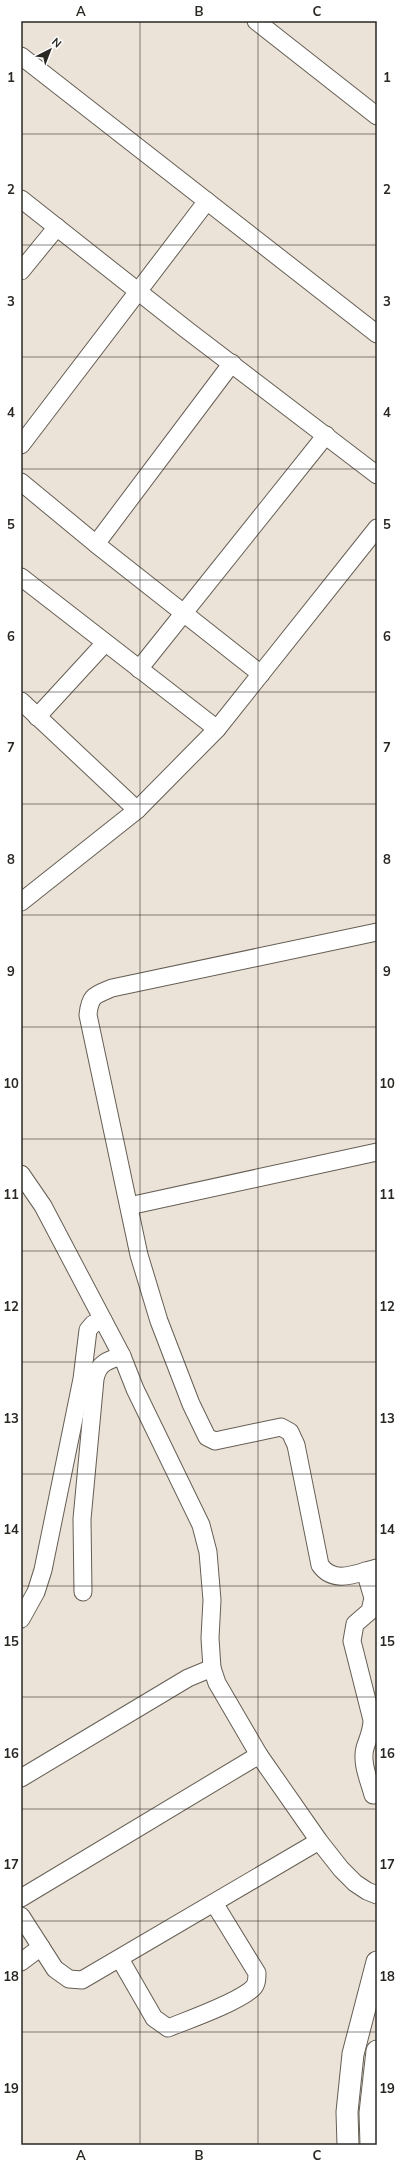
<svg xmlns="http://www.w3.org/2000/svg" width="398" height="2166" font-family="Mulish,sans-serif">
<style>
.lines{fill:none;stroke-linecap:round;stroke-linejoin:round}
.minor-casing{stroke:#655e54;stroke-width:19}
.major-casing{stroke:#655e54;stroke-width:23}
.minor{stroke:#fff;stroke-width:17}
.major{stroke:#fff;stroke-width:21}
.grid{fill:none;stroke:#2a2723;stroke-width:1;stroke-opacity:0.55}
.neatline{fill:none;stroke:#2a2723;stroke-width:1.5}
.grid-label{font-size:13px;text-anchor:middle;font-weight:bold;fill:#2a2723}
</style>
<rect width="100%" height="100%" fill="#ece3d8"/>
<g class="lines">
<g class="minor-casing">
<g id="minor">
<polyline points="256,21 377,116"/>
<polyline points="21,56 377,334"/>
<polyline points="21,199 187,330 377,475"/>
<polyline points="21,271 57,227"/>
<polyline points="21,445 207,201"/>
<polyline points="21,482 96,544 261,674"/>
<polyline points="96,544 232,363"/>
<polyline points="21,577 217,729 377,528"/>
<polyline points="139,669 326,435"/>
<polyline points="21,701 137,810"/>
<polyline points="37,717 105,643"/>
<polyline points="21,902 137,810 217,729"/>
<path d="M377 932 112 988C95 995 90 995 88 1015L139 1255 159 1321 191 1404 207 1437 215 1441 281 1427 290 1432 296 1445 320 1565C334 1585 357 1573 377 1568"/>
<polyline points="21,1174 43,1206 122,1356 135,1389 201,1525 208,1552 212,1600 210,1638 212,1668 217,1683 259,1755 319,1841 341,1869 355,1883 367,1891 377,1895"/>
<polyline points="129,1206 377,1152"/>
<path d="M365 1571 373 1598 370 1611 355 1624 352 1641 372 1720C372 1731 368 1738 365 1748 361 1763 369 1780 373 1795"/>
<path d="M83 1592 82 1519 95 1379C98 1363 108 1360 122 1356"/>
<polyline points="21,1619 36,1592 43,1570 82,1379 88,1330 93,1324 103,1320"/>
<polyline points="21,1778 188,1678 212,1668"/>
<polyline points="21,1898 259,1755"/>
<polyline points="21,1916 55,1969 69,1979 82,1980 319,1841"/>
<path d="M120 1959 154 2018 168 2028C188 2020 239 2002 253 1988 257 1984 257 1978 257 1973L214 1903"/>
<polyline points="21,1962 41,1947"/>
</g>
</g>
<g class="major-casing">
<g id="major">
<polyline points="348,2145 347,2112 353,2054 377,1962"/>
<polyline points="371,2145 370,2113 377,2051"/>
</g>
</g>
<use href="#minor" class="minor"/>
<use href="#major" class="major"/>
</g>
<path class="grid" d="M140 21V2145M258 21V2145M21 134H377M21 245H377M21 357H377M21 469H377M21 580H377M21 692H377M21 804H377M21 915H377M21 1027H377M21 1139H377M21 1251H377M21 1362H377M21 1474H377M21 1586H377M21 1697H377M21 1809H377M21 1921H377M21 2032H377"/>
<rect width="398" height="2166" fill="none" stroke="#ffffff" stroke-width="44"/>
<g transform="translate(50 50) rotate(42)" stroke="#ffffff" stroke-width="3" paint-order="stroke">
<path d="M0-3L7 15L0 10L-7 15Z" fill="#2a2723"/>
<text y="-6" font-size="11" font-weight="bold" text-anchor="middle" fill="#2a2723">N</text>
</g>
<rect x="22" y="22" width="354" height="2122" class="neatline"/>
<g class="grid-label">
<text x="81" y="16">A</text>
<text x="199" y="16">B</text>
<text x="317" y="16">C</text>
<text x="11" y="82">1</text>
<text x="387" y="82">1</text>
<text x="11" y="194">2</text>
<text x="387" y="194">2</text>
<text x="11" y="306">3</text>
<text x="387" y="306">3</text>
<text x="11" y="417">4</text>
<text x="387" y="417">4</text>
<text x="11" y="529">5</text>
<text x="387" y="529">5</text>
<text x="11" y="641">6</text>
<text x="387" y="641">6</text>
<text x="11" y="752">7</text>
<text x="387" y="752">7</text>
<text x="11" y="864">8</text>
<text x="387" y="864">8</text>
<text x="11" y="976">9</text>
<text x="387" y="976">9</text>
<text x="11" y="1088">10</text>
<text x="387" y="1088">10</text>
<text x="11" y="1199">11</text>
<text x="387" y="1199">11</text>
<text x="11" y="1311">12</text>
<text x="387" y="1311">12</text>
<text x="11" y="1423">13</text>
<text x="387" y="1423">13</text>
<text x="11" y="1534">14</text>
<text x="387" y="1534">14</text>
<text x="11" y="1646">15</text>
<text x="387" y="1646">15</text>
<text x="11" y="1758">16</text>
<text x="387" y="1758">16</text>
<text x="11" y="1869">17</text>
<text x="387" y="1869">17</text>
<text x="11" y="1981">18</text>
<text x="387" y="1981">18</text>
<text x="11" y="2093">19</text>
<text x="387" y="2093">19</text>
<text x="81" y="2160">A</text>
<text x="199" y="2160">B</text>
<text x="317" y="2160">C</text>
</g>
</svg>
